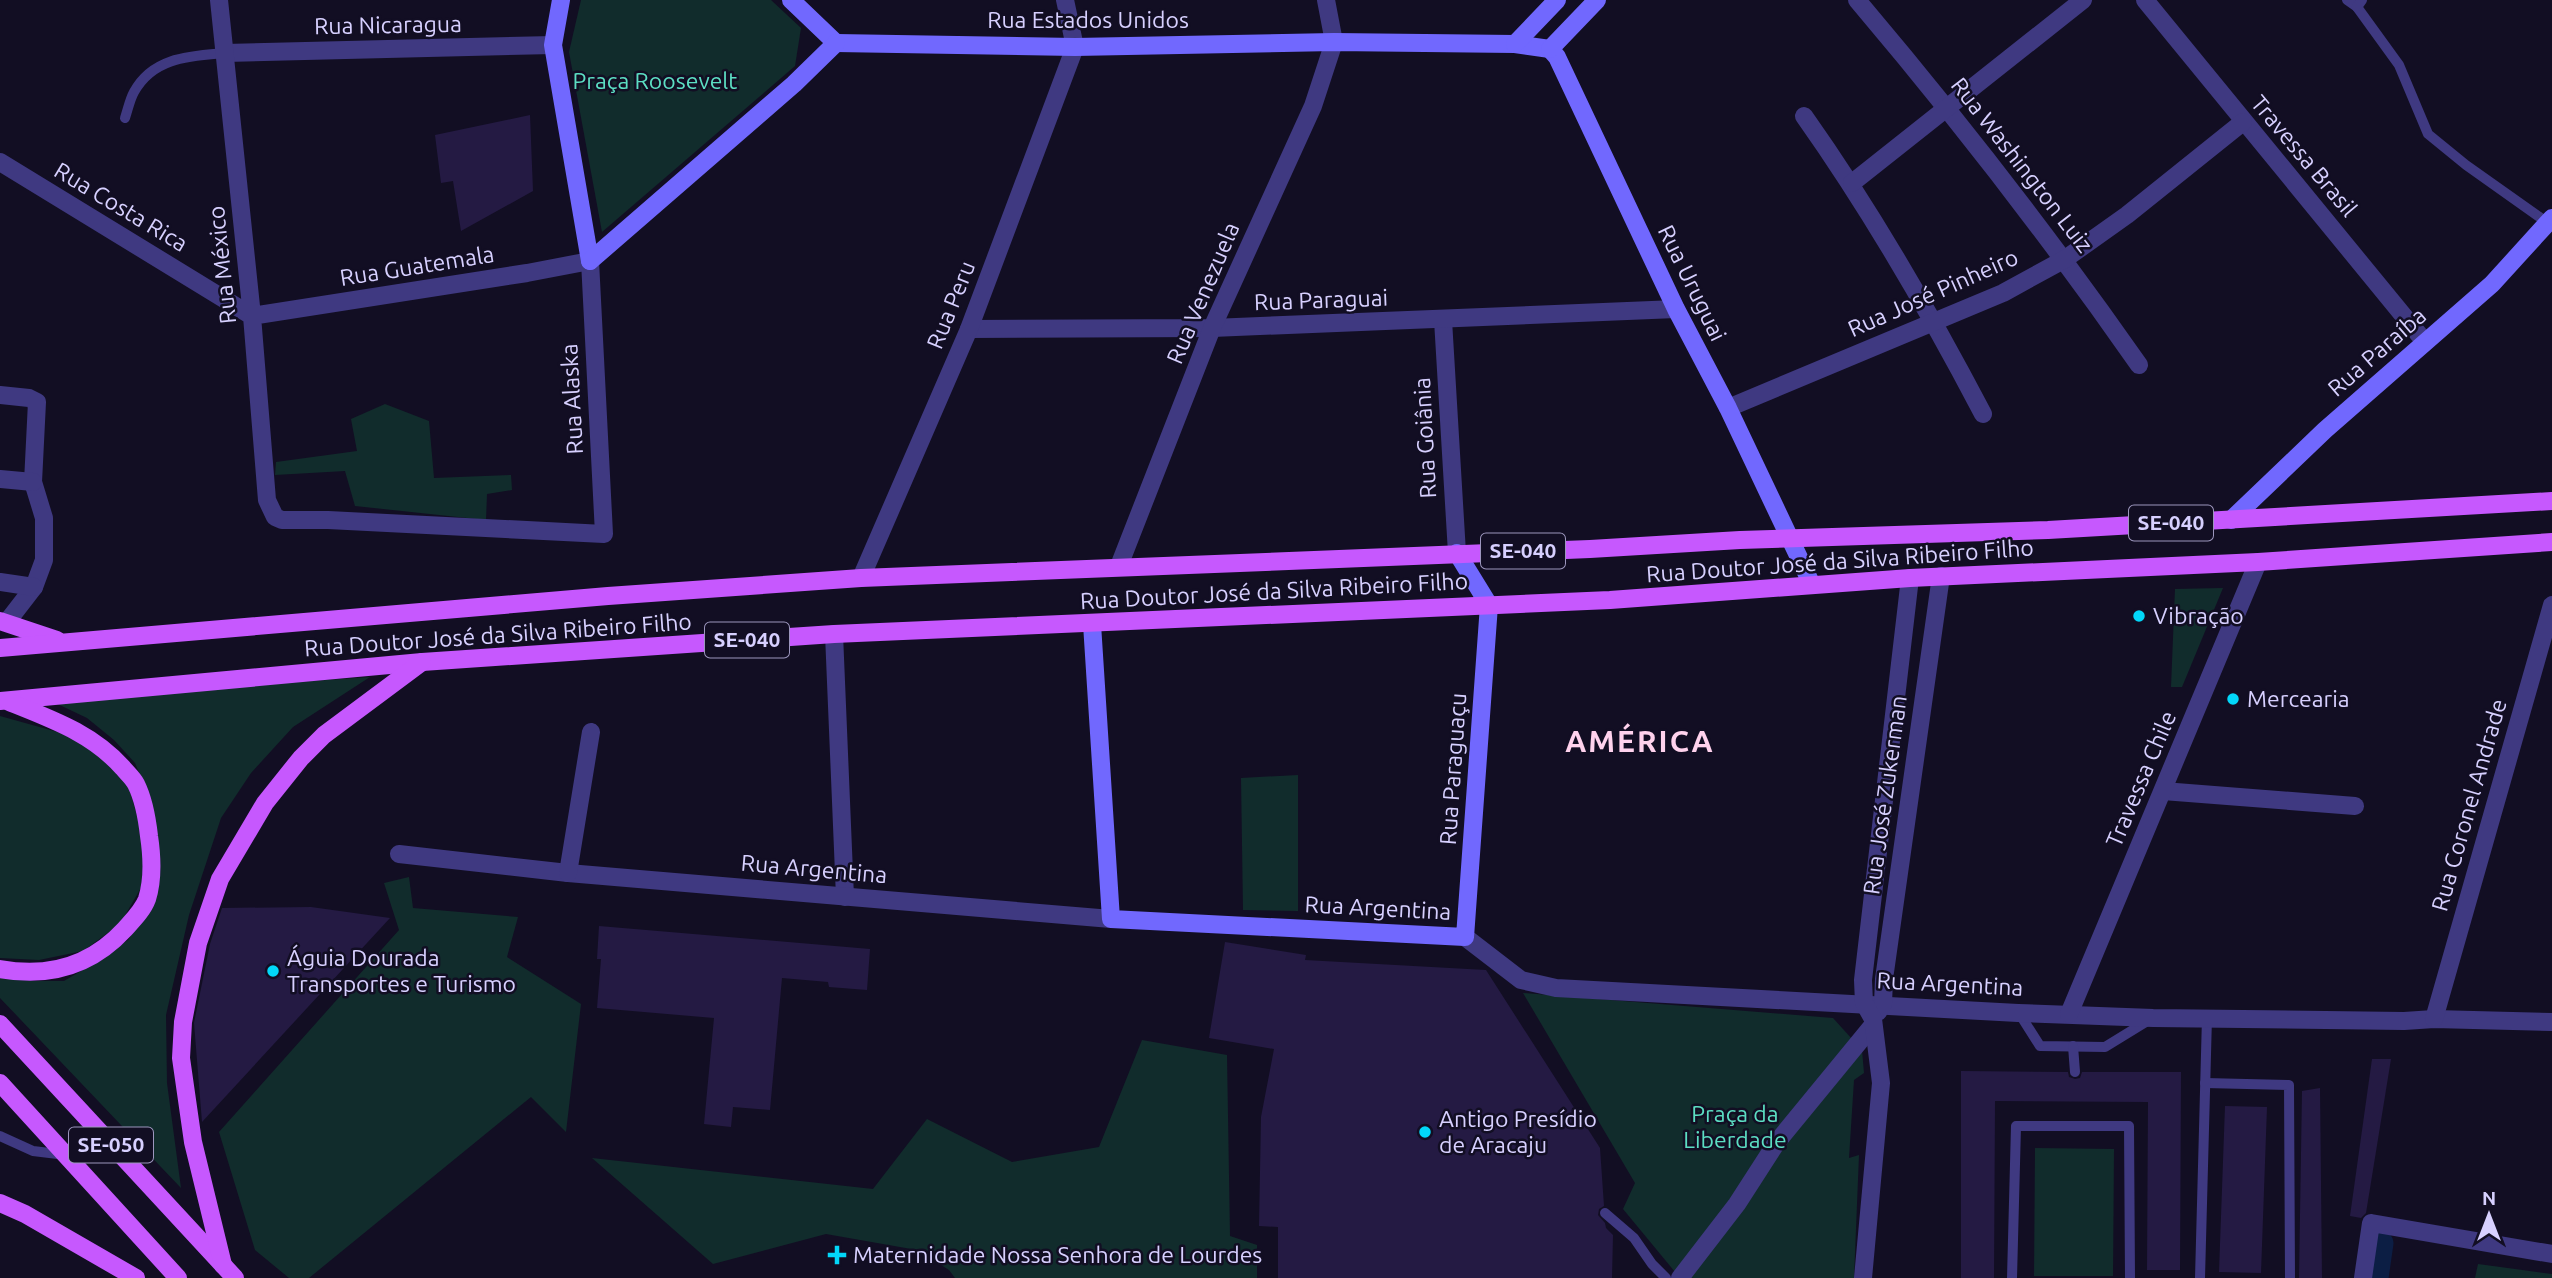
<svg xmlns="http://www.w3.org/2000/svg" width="2552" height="1278" font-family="Ubuntu,sans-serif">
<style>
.green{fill:#112c2c}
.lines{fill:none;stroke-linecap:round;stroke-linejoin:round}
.canal{stroke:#0c1e44;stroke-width:23}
.building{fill:#241a43}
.lane{stroke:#3f3981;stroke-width:10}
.street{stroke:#3f3981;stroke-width:18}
.secondary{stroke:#7168fe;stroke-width:18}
.primary{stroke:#c658fe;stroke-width:18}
.poi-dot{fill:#02d7f9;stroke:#120e23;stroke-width:2.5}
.labels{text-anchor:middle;stroke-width:5;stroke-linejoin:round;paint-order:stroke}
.shield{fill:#120e23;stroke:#9c96bd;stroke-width:2}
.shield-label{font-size:21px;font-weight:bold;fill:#d7d0ff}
.street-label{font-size:23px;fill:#d7d0ff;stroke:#120e23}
.park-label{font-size:23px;fill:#5cdec3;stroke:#120e23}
.poi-label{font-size:23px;fill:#d7d0ff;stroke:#120e23;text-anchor:start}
.district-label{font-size:30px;font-weight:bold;letter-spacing:2px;fill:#ffd2ed;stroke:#120e23}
</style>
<rect width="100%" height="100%" fill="#120e23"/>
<g class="green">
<polygon points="581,0 771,0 801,28 795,66 602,232 569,52"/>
<polygon points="385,404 429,421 434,478 511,475 512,490 487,494 486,520 355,506 345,471 275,475 276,462 357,451 351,419"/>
<polygon points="2223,588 2182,687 2171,687 2175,589"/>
<polygon points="370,677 293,727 251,773 221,818 189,915 166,1015 167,1083 181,1188 0,998 0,976 34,981 64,981 91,965 128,940 152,905 145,787 135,763 114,740 87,718 47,699"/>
<polygon points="0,716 61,733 88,747 111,764 129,787 144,842 142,886 120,924 83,951 39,960 0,958"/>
<polygon points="1298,775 1298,911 1243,910 1241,778"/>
<polygon points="409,877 413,908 518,917 507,957 581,1004 566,1132 531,1097 309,1278 289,1278 255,1250 219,1132 399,930 384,883"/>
<polygon points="1523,993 1833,1018 1862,1050 1864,1073 1854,1080 1849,1158 1859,1155 1854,1278 1680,1278 1623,1209 1635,1183"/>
<polygon points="1142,1040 1227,1055 1230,1236 1257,1245 1257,1278 955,1278 949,1270 917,1250 826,1234 713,1264 592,1158 873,1189 927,1119 1012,1162 1099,1147"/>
<polygon points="2035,1148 2114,1149 2113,1276 2034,1276"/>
<polygon points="2478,1264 2552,1274 2552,1278 2475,1278"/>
</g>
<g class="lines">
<polyline class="canal" points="2377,1278 2382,1243"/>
</g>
<g class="building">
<polygon points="530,115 533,191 461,231 453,181 441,183 435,135"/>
<polygon points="311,907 390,918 202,1122 194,1023 210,944 222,908"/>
<polygon points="599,926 870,949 867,990 829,987 828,982 782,978 770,1110 733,1107 731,1127 704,1124 714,1018 597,1008 601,959 597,959"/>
<polygon points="1225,942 1306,955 1305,960 1486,970 1600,1148 1604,1206 1599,1209 1598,1215 1605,1223 1606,1228 1613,1235 1612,1278 1278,1278 1278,1227 1259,1226 1261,1117 1274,1049 1209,1038"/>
<polygon points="2372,1059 2391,1059 2366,1213 2361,1218 2350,1216"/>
<polygon points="1961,1071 2068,1072 2069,1077 2075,1079 2080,1078 2082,1072 2181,1072 2180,1270 2147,1270 2148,1102 1995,1101 1994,1278 1961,1278"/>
<polygon points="2320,1088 2322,1278 2299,1278 2302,1091"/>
<polygon points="2225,1106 2267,1107 2261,1273 2219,1272"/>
</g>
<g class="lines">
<g class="lane">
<polyline points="2347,0 2357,7"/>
<polyline points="2362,0 2357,7 2399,65 2428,134 2466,165 2548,223"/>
<path d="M125 118C128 109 130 99 134 92 153 57 190 56 225 53"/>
<polyline points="2019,1013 2040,1046 2105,1047 2149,1020"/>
<polyline points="2073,1046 2075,1072"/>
<polyline points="2205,1083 2289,1085 2290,1278"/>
<polyline points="0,1136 33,1151 66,1155"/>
<polyline points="1605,1213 1634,1238 1652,1264 1666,1278"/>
<polyline points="2012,1278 2016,1126 2129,1126 2130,1278"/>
<polyline points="2200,1278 2207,1017"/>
</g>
<g class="street">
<path d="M1857 0C1957 118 2051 239 2139 365"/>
<polyline points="2145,0 2425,342"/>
<polyline points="225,53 553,45"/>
<path d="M1804 116C1872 212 1929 311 1983 414"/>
<polyline points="0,162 252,316 527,273 590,261 604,534 328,520 282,520 275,517 267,500 252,316 219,0"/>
<polyline points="1852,183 2083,0"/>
<polyline points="1443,320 1457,553"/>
<polyline points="969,329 1212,328 1676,309"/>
<polyline points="0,395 29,398 37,402 33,482 44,518 44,560 34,587 7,622"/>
<polyline points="1728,408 2003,293 2065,259 2127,215 2243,122"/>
<polyline points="0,479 33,482"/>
<polyline points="1119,566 1212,328 1313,106 1334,42 1326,0"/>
<polyline points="861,578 969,329 1075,47 1065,0"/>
<polyline points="0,582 34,587"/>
<polyline points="834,634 845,897"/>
<polyline points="2163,791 2355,806"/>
<polyline points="399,854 568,873 1111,919"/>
<polyline points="568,873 591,732"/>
<polyline points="1465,937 1521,980 1556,988 2018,1013 2153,1018 2404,1021 2434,1019 2552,1022"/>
<polyline points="1878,1012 1883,1004 1884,979 1941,576"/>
<polyline points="2069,1014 2258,562"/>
<polyline points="2434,1019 2552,605"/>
<polyline points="1680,1278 1737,1204 1777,1142 1873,1025"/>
<polyline points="1863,1278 1881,1083 1873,1019 1864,1003 1863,980 1910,578"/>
<polyline points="2363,1278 2371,1223 2552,1254"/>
</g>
<g class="secondary">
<polyline points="561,0 553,45 590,261"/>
<polyline points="791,0 836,43"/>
<polyline points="836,43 1075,47 1334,42 1515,44 1550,49"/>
<polyline points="1515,44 1557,0"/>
<polyline points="1550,49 1557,57 1676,309 1728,408 1812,585"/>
<polyline points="1550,49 1597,0"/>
<polyline points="590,261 794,84 836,43"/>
<polyline points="2231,520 2325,430 2492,284 2552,218"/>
<polyline points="1092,624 1111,919 1465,937 1489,605 1457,553"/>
</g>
<g class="primary">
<polyline points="0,621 57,640"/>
<polyline points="0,648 608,596 861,578 1590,549 1740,540 2048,530 2552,501"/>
<polyline points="0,701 422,662 834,634 1610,600 1910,578 2258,562 2552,542"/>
<path d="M0 969C49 978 91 966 125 929 133 920 143 910 147 899 153 880 152 856 149 836 147 818 144 800 136 784 133 778 127 773 123 768 92 733 51 719 9 702"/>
<polyline points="0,1024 235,1278"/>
<polyline points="0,1083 178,1278"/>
<polyline points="0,1203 25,1214 136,1278"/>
<polyline points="223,1265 193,1142 181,1058 183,1022 198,943 220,879 265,803 301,758 324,735 422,662"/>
</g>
</g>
<g class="poi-dot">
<circle cx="2139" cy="616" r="7"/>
<circle cx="2233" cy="699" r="7"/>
<circle cx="273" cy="971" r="7"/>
<circle cx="1425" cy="1132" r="7"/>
<path d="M833.5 1244.5h7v7h7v7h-7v7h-7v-7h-7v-7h7z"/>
</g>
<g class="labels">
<g class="shield">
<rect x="2129" y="505.5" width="84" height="35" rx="5"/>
<rect x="1481" y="533.5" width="84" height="35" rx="5"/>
<rect x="705" y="622.5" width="84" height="35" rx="5"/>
<rect x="69" y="1127.5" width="84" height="35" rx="5"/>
</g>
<g class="shield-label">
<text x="2171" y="530">SE-040</text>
<text x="1523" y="558">SE-040</text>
<text x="747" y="647">SE-040</text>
<text x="111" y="1152">SE-050</text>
</g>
<g class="street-label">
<text x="1088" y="28">Rua Estados Unidos</text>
<text transform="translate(388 25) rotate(-1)" y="8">Rua Nicaragua</text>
<text transform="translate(2304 156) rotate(50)" y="8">Travessa Brasil</text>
<text transform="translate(2022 165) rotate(52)" y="8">Rua Washington Luiz</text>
<text transform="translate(121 207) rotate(31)" y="8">Rua Costa Rica</text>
<text transform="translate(222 265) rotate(-96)" y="8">Rua México</text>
<text transform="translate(417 266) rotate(-9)" y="8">Rua Guatemala</text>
<text transform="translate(1692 283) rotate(64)" y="8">Rua Uruguai</text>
<text transform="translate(1203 293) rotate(-67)" y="8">Rua Venezuela</text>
<text transform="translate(1933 293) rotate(-24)" y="8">Rua José Pinheiro</text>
<text transform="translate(1321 300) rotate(-2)" y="8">Rua Paraguai</text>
<text transform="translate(951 305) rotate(-68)" y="8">Rua Peru</text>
<text transform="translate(2377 352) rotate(-41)" y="8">Rua Paraíba</text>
<text transform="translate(572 399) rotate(-93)" y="8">Rua Alaska</text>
<text transform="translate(1425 438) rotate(-93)" y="8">Rua Goiânia</text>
<text transform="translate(1840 561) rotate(-4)" y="8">Rua Doutor José da Silva Ribeiro Filho</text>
<text transform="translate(1274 591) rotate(-3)" y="8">Rua Doutor José da Silva Ribeiro Filho</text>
<text transform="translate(498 635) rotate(-4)" y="8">Rua Doutor José da Silva Ribeiro Filho</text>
<text transform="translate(1453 769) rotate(-86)" y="8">Rua Paraguaçu</text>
<text transform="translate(2141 779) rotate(-67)" y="8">Travessa Chile</text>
<text transform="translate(1885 795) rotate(-82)" y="8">Rua José Zukerman</text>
<text transform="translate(2469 805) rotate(-74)" y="8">Rua Coronel Andrade</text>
<text transform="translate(814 869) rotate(5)" y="8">Rua Argentina</text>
<text transform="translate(1378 908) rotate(3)" y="8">Rua Argentina</text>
<text transform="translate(1950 984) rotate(3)" y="8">Rua Argentina</text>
</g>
<g class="park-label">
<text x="655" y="89">Praça Roosevelt</text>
<text x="1735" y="1122">Praça da<tspan x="1735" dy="26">Liberdade</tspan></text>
</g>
<g class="poi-label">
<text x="2153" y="624">Vibração</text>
<text x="2247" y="707">Mercearia</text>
<text x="287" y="966">Águia Dourada<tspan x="287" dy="26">Transportes e Turismo</tspan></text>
<text x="1439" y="1127">Antigo Presídio<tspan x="1439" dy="26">de Aracaju</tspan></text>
<text x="853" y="1263">Maternidade Nossa Senhora de Lourdes</text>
</g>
<g class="district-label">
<text x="1640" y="752">AMÉRICA</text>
</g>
</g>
<g transform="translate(2489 1215)" stroke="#120e23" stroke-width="5" paint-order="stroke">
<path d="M0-5L12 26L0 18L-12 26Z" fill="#d7d0ff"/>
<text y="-10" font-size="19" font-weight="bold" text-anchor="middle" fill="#d7d0ff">N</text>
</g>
</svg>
